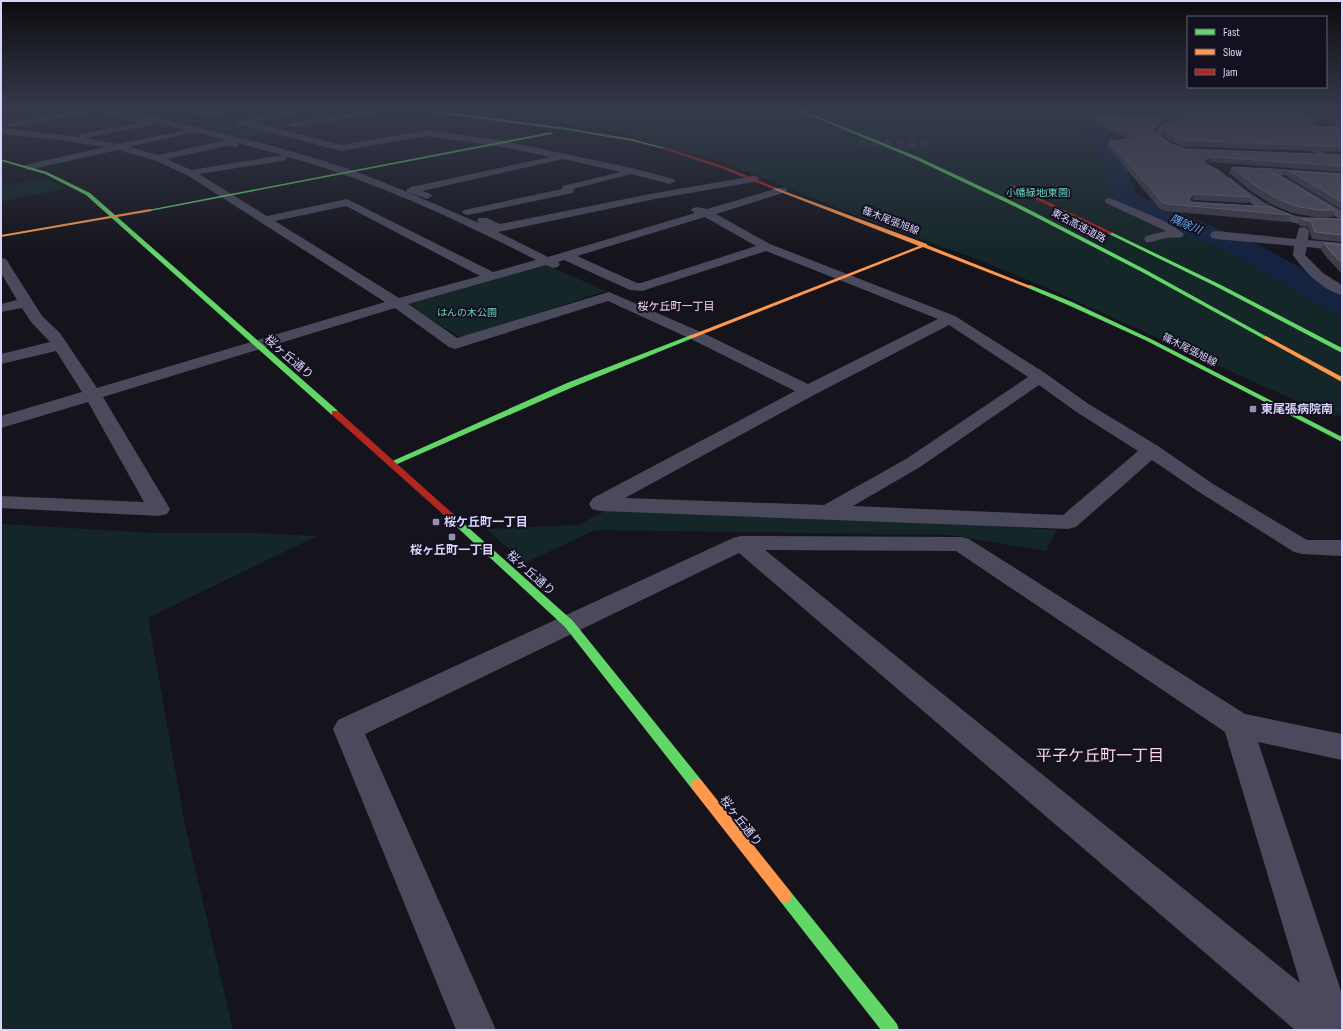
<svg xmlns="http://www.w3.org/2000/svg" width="1343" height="1031" font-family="'Sofia Sans Condensed','Noto Sans JP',sans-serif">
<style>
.green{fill:#142627}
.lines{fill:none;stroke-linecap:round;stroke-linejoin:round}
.river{fill:#152340;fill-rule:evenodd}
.street-tunnel{stroke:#33313d;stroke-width:8;stroke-dasharray:8 4.5;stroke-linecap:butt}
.street{fill:#4b4a5c;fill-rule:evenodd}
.fast{fill:#63d668;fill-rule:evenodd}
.slow{fill:#ff974d;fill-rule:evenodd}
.jam{fill:#b3261e;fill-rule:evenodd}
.wall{fill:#403d4b}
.shaded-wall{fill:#282630}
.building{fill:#504e5e;stroke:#666376}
.poi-dot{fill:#9591ac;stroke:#131020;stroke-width:1.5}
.labels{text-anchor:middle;stroke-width:4;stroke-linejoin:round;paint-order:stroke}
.far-park-label{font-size:10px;fill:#69d0bc;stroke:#131020}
.far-street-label{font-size:10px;fill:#dad4fa;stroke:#131020}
.far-water-label{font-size:11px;font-style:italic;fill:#6faced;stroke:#131020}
.far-neighbourhood-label{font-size:11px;fill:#fad6eb;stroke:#131020}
.street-label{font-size:12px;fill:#dad4fa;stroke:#131020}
.poi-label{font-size:12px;font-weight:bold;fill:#dad4fa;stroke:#131020;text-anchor:start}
.near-neighbourhood-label{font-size:16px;fill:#fad6eb;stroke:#131020}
</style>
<rect width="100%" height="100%" fill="#15141c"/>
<g class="green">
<path d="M435 109H1066L1064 113C1072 115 1083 116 1091 121 1112 132 1123 181 1131 203L1264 262 1342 306V417L1316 406 1314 409 1052 290 979 260 865 219 726 163 656 145 616 132 543 121Z"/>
<polygon points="1221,109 1342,109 1342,121 1285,120"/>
<polygon points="236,124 274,132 245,138 206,129"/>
<polygon points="44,178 67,188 1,202 1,186"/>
<polygon points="546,265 606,291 462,338 405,305"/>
<polygon points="607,510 939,522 1057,530 1046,551 949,535 595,530 525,563 486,529 578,525"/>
<polygon points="1,524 156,533 256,533 317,536 148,618 185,825 233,1030 1,1030"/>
</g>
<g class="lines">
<polygon class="river" points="1060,109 1078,109 1100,121 1115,140 1136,193 1148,200 1259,245 1342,291 1342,314 1330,311 1239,257 1130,210 1116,202 1113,197 1095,141 1086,129 1064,116"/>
<polyline class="street-tunnel" points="859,142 932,144"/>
<g class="street">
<path d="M86 109H102L143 119 107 109H122C190 126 260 141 327 162 379 178 429 202 479 223L477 220 479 218H487L500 224 655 193 754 176 758 177 759 179 754 182 655 199 498 232 548 257 695 213 691 210 693 208 697 207 707 209 778 188H786L787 190 786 192 716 214 770 244 955 316 1045 373 1087 403 1158 446 1213 484 1307 540H1342V556L1302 554 1294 552 1199 492 1152 460 1076 527 1068 529 600 511 592 509 589 504 593 498 795 391 691 339 608 301 455 349 449 347 395 308 103 397 170 509 167 514 159 516 1 508V496L144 502 88 402 1 428V416L82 392 56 351 1 364V354L50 342 31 322 22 308 1 312V304L17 300 1 273V258L6 259 42 316 60 333 97 388 385 302 187 175 154 160 118 150 28 170 23 167 25 165 105 147 60 140 1 134V128L80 137V134L138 123 95 112 11 127 7 125 11 123ZM152 121 186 130 118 144 85 138 152 125ZM195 132 238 143 227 140 158 155 129 147ZM238 143 282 155 191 170 167 159 227 146 238 147 239 145ZM285 156C372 180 456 219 536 260L493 272 347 199 267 216 199 174 282 161 285 160 287 158ZM346 206 480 276 399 298 275 221ZM705 217 756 246 641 283H637L577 256ZM766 251 938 319 808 384 703 333 609 292 457 338 408 304 546 265 553 268 558 267 560 264 558 262 564 260 630 290 642 291ZM949 325 1028 377 906 459 824 505 625 498 814 395ZM1039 385 1075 411 1138 451 1063 515 853 506 920 467Z"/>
<polygon points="177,109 193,109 205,112 222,109 245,109 241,111 205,116"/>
<polygon points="297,109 315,109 311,111 252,122 341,145 427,130 498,140 632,168 674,179 675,181 670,184 631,174 573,189 574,191 573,193 468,215 464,214 462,212 464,210 562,189 562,186 621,172 563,159 422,191 431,194 432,196 427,199 407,192 406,190 411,187 550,157 498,146 427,136 341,151 238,124 237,122 241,120 248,121 248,118 251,118"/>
<polygon points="379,109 400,109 396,111 292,127 288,125 292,123"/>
<path d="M1174 109H1183L1188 115C1180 124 1168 125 1161 136L1171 143 1184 148 1186 150 1184 152C1172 155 1159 145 1153 136L1160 126 1179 115Z"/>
<polygon points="1077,114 1122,114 1126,116 1122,118 1080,118 1076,116"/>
<polygon points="1342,115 1342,120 1340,120 1342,121 1342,127 1330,120"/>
<polygon points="1305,140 1328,154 1330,156 1328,158 1322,158 1302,145 1301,143 1302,141"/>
<polygon points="1268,168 1342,173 1342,179 1281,175 1342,211 1342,219 1338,218 1265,173 1263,171 1265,169"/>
<path d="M1227 177 1231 178C1251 195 1275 212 1302 217 1312 219 1323 216 1333 219L1335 221 1333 223C1299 232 1264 214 1238 194 1233 190 1226 186 1222 180Z"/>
<path d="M1110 198 1169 223 1184 234 1182 237C1176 238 1169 237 1162 239 1156 240 1152 243 1146 242L1144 239 1146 236 1166 231 1106 203 1105 201 1106 199Z"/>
<path d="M1303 227 1307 228 1309 231 1308 240 1342 243V251L1307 247 1305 255 1323 273 1342 285V295C1322 290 1304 271 1293 255L1294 246 1216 239 1212 238 1210 235 1212 232 1216 231 1296 239 1299 228Z"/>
<path d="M741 536 961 537 969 539 1245 714 1342 734V760L1258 742 1342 994V1030H1295L739 553 365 734 496 1030H456L333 729 338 720 733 538ZM765 550 956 551 1225 732 1300 983Z"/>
</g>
<g class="fast">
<polygon points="403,109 469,115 567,128 632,139 666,148 664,149 632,141 567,130"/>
<polygon points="795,109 799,109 920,158 1022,206 1146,270 1269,338 1264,339 1142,272 1018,208 917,160"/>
<polygon points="551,132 552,134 150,211 148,210"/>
<polygon points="1,159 47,172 90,193 338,411 338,415 332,415 86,195 45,174 1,161"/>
<polygon points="1111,232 1221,285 1342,348 1342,353 1217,287 1109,234 1109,232"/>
<polygon points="1030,285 1072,302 1151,339 1342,437 1342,442 1147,341 1068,305 1028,288 1028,286"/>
<polygon points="691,335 693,336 693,338 573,387 395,465 392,465 388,463 567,383"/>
<polygon points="449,512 452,513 573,621 702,781 703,785 702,789 697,791 692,789 565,627 446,517 445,515 446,513"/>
<polygon points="785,889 790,891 897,1024 899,1030 881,1030 780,901 778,896 780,891"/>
</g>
<g class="slow">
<polygon points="773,187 927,244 927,245 1033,287 1028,288 923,247 693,338 689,338 689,336 919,246 773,189"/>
<polygon points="150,209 152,211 1,237 1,235"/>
<polygon points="1266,336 1342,377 1342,382 1264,339 1263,338"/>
<polygon points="697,779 702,781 790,891 792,896 790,901 785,903 780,901 692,789 691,785 692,781"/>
</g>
<g class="jam">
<polygon points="663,147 723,166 777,188 773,189 721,168 663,149"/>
<polygon points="1010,185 1012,185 1113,233 1109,234 1010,187"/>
<polygon points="332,411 338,411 452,513 453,515 452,517 446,517 332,415"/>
</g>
</g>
<g class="wall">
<polygon points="1075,109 1178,109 1178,110 1177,114 1080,112"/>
<polygon points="1185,109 1284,109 1314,127 1342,127 1342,152 1181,146 1163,136 1165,131 1188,114"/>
<polygon points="1094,115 1165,121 1159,125 1154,132 1165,142 1182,149 1342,155 1342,172 1210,162 1206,163 1251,197 1248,203 1193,200 1191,202 1291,215 1288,222 1165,211 1159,208 1107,146 1109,141 1129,139 1114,133 1092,120"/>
<polygon points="1232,167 1335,210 1332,217 1315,217 1292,213 1271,204 1251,191 1229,173"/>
<polygon points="1290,171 1342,175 1342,210 1287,177"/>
<polygon points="1301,218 1342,219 1342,242 1312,239 1308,227 1300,226 1298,224"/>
<polygon points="1324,243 1342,245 1342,274 1328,259 1321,250"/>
</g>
<g class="shaded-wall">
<polygon points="1167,117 1165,121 1159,125 1152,136 1153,131 1160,120"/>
<polygon points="1212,157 1210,162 1205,164 1204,160 1207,158"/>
<polygon points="1195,194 1193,200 1187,205 1189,198"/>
</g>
<g class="building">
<polygon points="1149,109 1178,109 1178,110"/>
<polygon points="1189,109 1284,109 1315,118 1314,127 1342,127 1342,147 1183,140 1165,131 1191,111"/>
<polygon points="1094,115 1167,117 1160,120 1153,131 1165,142 1182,149 1342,155 1342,166 1212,157 1207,158 1204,160 1204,163 1218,170 1251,197 1195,194 1189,198 1190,202 1271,207 1291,215 1167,204 1162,202 1109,141 1140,138 1116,128"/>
<polygon points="1232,167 1268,169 1335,210 1318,210 1295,206 1274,197 1254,185"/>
<polygon points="1290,171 1342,175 1342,202"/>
<polygon points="1301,218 1342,219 1342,235 1315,232 1311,221 1303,220"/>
<polygon points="1324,243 1342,245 1342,263 1332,253"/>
</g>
<linearGradient id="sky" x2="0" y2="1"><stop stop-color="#0c0b0f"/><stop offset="0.43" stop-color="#353a4b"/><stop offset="1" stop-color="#353a4b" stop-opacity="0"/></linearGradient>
<rect width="1343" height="254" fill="url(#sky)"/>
<g class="poi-dot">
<rect x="1249" y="405" width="8" height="8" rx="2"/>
<rect x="432" y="518" width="8" height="8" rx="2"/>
<rect x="448" y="533" width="8" height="8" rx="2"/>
</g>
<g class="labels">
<g class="far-park-label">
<text x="1038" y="196">小幡緑地(東園)</text>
<text x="467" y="316">はんの木公園</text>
</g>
<g class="far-street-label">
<text transform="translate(891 220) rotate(21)" y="4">篠木尾張旭線</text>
<text transform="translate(1079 225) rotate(28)" y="4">東名高速道路</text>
<text transform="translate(1190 349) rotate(27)" y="4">篠木尾張旭線</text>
</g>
<g class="far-water-label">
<text transform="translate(1186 224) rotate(23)" y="4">隅除川</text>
</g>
<g class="far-neighbourhood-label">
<text x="676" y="310">桜ケ丘町一丁目</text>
</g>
<g class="street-label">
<text transform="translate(289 357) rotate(41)" y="4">桜ヶ丘通り</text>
<text transform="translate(531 573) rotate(42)" y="4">桜ヶ丘通り</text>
<text transform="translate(741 821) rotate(52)" y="4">桜ヶ丘通り</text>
</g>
<g class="poi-label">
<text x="1261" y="413">東尾張病院南</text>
<text x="444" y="526">桜ケ丘町一丁目</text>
<text x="452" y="554" text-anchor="middle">桜ヶ丘町一丁目</text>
</g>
<g class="near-neighbourhood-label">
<text x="1100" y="761">平子ケ丘町一丁目</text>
</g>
</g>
<rect width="1343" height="1031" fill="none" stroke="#dad4fa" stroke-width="4"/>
<rect x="1187" y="16" width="140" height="72" fill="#131020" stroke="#635e77"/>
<rect x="1195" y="29" width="20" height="6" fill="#63d668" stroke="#635e77"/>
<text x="1223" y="36" font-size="12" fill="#dad4fa">Fast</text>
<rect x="1195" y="49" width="20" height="6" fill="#ff974d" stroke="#635e77"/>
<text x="1223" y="56" font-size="12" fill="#dad4fa">Slow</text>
<rect x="1195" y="69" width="20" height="6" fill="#b3261e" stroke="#635e77"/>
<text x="1223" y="76" font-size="12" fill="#dad4fa">Jam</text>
</svg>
